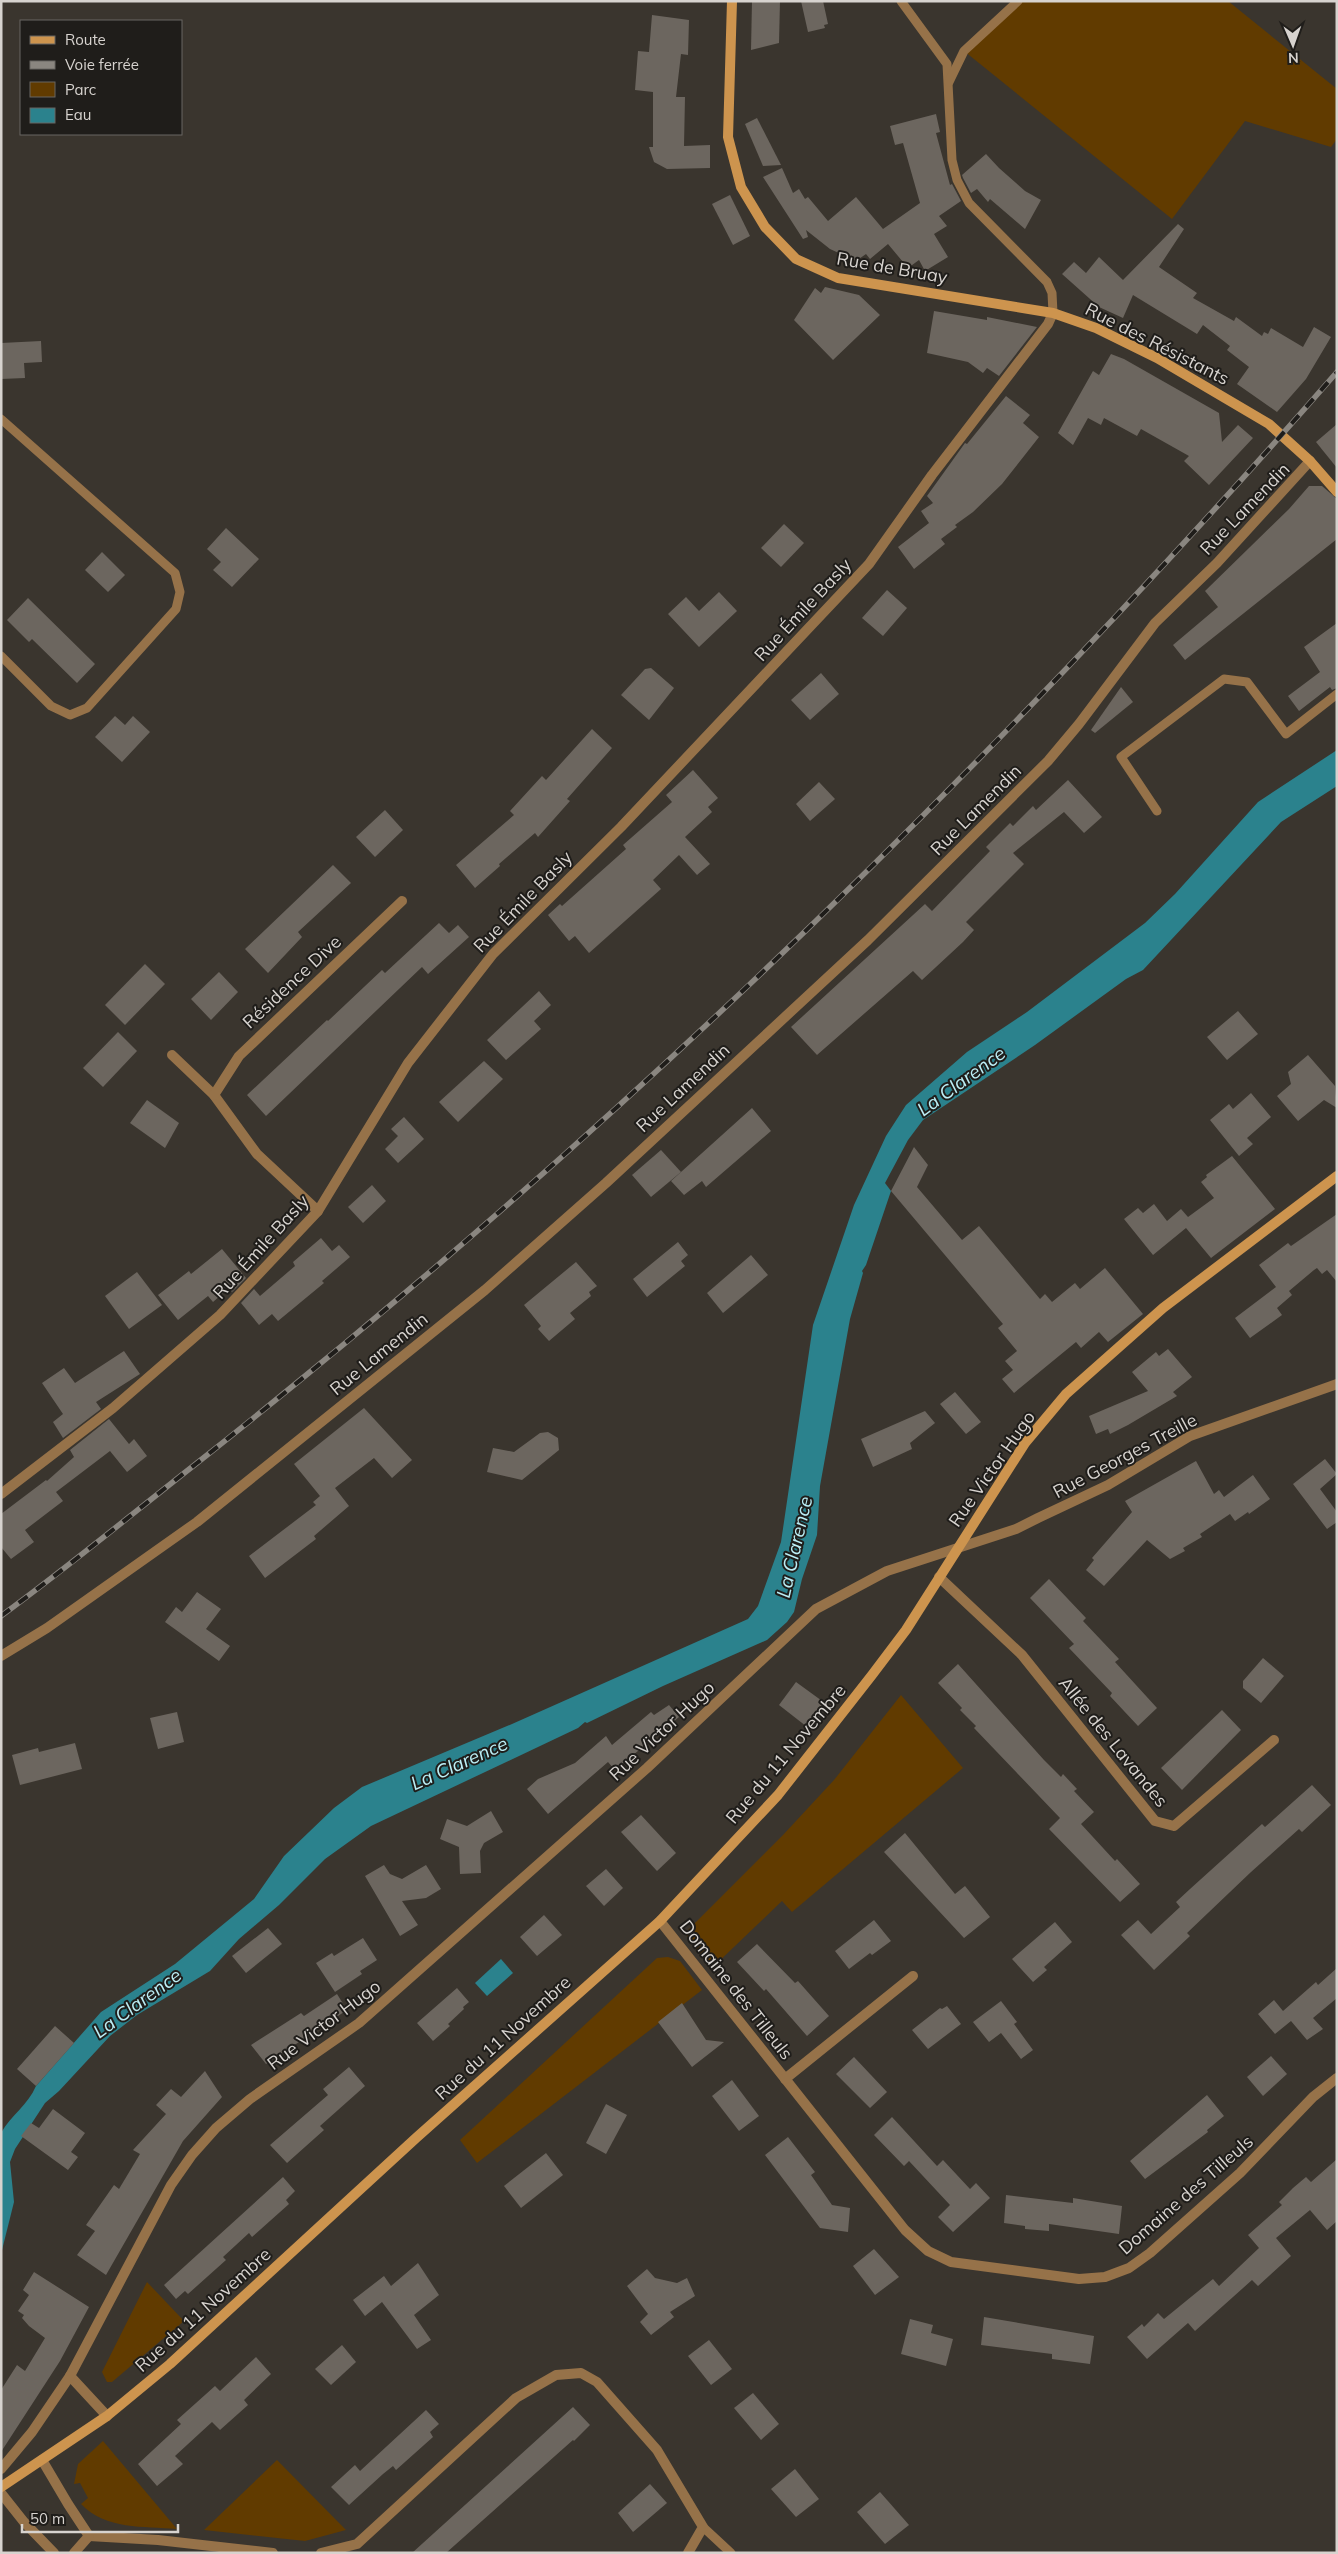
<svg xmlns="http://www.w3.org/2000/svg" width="1338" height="2554" font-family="Mulish,sans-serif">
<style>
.green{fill:#613b00}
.water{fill:#2b828d}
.building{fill:#6c665f}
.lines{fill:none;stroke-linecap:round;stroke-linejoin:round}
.lane{stroke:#967249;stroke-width:9}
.street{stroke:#967249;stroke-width:10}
.secondary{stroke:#cd944e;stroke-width:10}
.rail-casing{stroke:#8a8680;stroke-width:5.5}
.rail{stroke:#1f1d1a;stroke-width:4;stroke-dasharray:11;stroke-linecap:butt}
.labels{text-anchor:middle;stroke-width:4;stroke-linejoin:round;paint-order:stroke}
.street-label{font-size:18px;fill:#d7d3cf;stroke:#1f1d1a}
.water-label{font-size:19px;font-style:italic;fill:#bceff6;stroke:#1f1d1a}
</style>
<rect width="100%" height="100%" fill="#3a352e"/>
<g class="green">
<polygon points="1018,1 1228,1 1337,89 1337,139 1331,147 1245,121 1172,219 964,51"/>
<polygon points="901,1695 963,1768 792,1912 782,1901 711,1969 685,1933 783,1835 834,1780"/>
<polygon points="668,1957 680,1961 702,1990 477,2163 460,2140 657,1958"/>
<polygon points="147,2282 184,2321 112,2382 107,2382 102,2372"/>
<path d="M103 2441 177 2529C143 2526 106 2530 81 2504L88 2498 80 2483 74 2484 78 2464Z"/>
<polygon points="277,2460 346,2530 305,2541 204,2530"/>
</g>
<g class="water">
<path d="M1337 750V786L1281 822 1143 970 1126 979 1035 1045 923 1120 908 1140 885 1183 891 1191 866 1265 862 1271 863 1273 850 1319 820 1486 817 1535 802 1579 794 1612 787 1622 767 1640 663 1686 587 1723 585 1722 578 1728 371 1826 325 1859 279 1905 239 1939 210 1971 137 2015 110 2036 59 2091 45 2103 15 2149 10 2162 14 2202 1 2254V2133C11 2115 28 2105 36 2086L101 2012 175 1964 254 1899 284 1856 334 1808 362 1787 512 1724 748 1619 758 1606 781 1542 813 1325 854 1205 886 1136 906 1105 967 1052 1027 1012 1145 923 1175 894 1258 802Z"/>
<polygon points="501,1959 513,1973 487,1996 475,1983"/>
</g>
<g class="building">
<polygon points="752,1 780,1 779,43 751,50"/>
<polygon points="801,1 823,1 828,24 824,25 825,28 808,32"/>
<polygon points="652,15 689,20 688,55 681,54 676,97 685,97 684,146 710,145 710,168 667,169 654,162 649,147 653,147 653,92 635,90 638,51 649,52"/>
<polygon points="936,114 940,132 936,133 950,185 952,184 961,201 939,216 947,226 934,234 948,257 925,271 919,260 908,268 888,244 870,259 866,254 856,261 830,249 806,230 808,237 803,239 763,177 782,168 793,193 799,189 805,199 808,197 828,221 856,197 883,229 920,203 903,143 895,145 890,126"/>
<polygon points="757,118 781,165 763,166 745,124"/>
<polygon points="986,154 999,168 1025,191 1041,200 1025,229 990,199 988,202 977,189 971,193 963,178 962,175"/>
<polygon points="730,195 750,236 733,245 712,204"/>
<polygon points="1178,224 1184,229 1159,267 1197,293 1193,298 1234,321 1236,317 1262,336 1264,332 1268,334 1271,328 1303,347 1314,327 1331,337 1306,379 1277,412 1237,384 1249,367 1227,350 1230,346 1203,325 1197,334 1133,295 1123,318 1099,307 1062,274 1074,262 1086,273 1099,257 1123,280"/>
<polygon points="825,287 859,295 880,315 833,360 794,320 815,288 821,293"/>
<polygon points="934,311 987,320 987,317 1037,327 999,376 987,368 983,373 968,362 927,353"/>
<polygon points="41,341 42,362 24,363 25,378 1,379 1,343"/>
<polygon points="1111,354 1124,359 1219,413 1222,442 1238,425 1253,438 1209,485 1184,461 1189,456 1141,429 1137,436 1104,418 1101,425 1088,418 1073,445 1058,433 1093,371 1099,375"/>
<polygon points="1006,396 1030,415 1023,423 1039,437 1002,484 973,512 955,525 957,527 941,539 945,544 914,569 898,547 929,523 921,511 933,503 927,496 965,443 967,444"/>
<polygon points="1337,424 1337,468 1316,442"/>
<polygon points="1309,486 1322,486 1337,499 1337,539 1185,660 1173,645 1218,607 1205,591 1289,509"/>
<polygon points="784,524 804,543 781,567 761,548"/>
<polygon points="226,528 259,559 232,587 213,570 221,562 207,549"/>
<polygon points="102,552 125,575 108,592 85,570"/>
<polygon points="887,590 907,608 883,636 862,618"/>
<polygon points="719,592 737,611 699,647 668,614 686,597 699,611"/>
<polygon points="28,598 95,664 77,683 32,639 29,642 7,620"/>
<polygon points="1337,623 1337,688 1332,690 1330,687 1299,711 1288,696 1320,672 1304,647"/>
<polygon points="651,668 674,688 649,720 621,695 645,669"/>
<polygon points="821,673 839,694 810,720 791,700"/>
<polygon points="1121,687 1133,702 1095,733 1091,730"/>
<polygon points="115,716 125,725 133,716 150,732 122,762 95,737"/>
<polygon points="592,729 612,748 567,799 570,801 538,837 535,833 499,864 500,866 475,888 456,865 514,815 510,811 542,776 546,780"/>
<polygon points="693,770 718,798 708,807 712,812 685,837 710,864 697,875 679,855 653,880 661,889 589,953 575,936 569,941 548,915 560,904 562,906 626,849 623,845 672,802 666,795"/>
<polygon points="1068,780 1102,817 1084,833 1064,812 1013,853 1024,864 966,922 974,930 963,942 922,980 913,971 817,1055 791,1027 925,904 932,911 990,851 986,847 1010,823 1013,826 1033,806 1036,810"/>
<polygon points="819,782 835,799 810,821 796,804"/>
<polygon points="385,810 403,830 375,857 356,837"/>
<polygon points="333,865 351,883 298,932 302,937 268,973 245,949"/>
<polygon points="439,923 449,933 458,925 469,937 428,974 422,967 266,1116 247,1095 327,1020 328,1021 382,970 385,973"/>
<polygon points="145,964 165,984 125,1025 105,1005"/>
<polygon points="219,972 238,992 211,1020 191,999"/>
<polygon points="539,991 551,1005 534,1021 541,1029 506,1060 487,1040"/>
<polygon points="1238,1011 1258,1034 1227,1060 1207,1037"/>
<polygon points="118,1032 137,1051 103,1087 83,1068"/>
<polygon points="1308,1055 1335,1086 1337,1108 1324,1100 1298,1121 1277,1096 1291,1084 1288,1072"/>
<polygon points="484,1061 503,1079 458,1122 439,1102"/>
<polygon points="1251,1093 1271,1117 1247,1138 1253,1144 1239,1156 1210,1120 1229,1104 1233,1109"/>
<polygon points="147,1100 179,1123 165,1148 130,1123"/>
<polygon points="752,1108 771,1131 706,1187 702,1181 684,1195 671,1181"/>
<polygon points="404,1117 424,1139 398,1163 385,1149 398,1136 391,1129"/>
<polygon points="914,1147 928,1165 917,1187 962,1240 979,1226 1040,1299 1045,1294 1052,1302 1075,1283 1080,1289 1105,1268 1143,1314 1108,1342 1099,1332 1081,1348 1076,1342 1014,1393 1002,1379 1013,1370 1005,1361 1017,1351 998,1328 1003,1324 891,1191"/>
<polygon points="661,1150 681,1172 651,1197 632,1175"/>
<polygon points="1232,1156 1275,1209 1211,1258 1186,1228 1153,1255 1124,1219 1138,1208 1143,1213 1154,1204 1167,1221 1181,1209 1188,1217 1214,1198 1201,1182 1207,1177 1206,1175"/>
<polygon points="372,1185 386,1201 363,1223 348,1207"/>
<polygon points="1337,1214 1337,1282 1327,1270 1322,1274 1317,1268 1314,1270 1289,1291 1292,1295 1277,1308 1282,1315 1250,1338 1235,1318 1276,1287 1259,1265 1288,1243 1291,1246"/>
<polygon points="321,1238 332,1251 339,1245 350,1257 322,1281 324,1283 278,1321 272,1314 259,1325 241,1303 254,1289 260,1296 295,1266 293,1262"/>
<polygon points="678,1242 688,1255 681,1261 685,1266 647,1297 633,1279"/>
<polygon points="222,1249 246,1278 232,1292 229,1288 213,1302 208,1296 178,1320 158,1295 189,1271 191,1274"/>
<polygon points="751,1255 768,1275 723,1313 707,1293"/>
<polygon points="576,1262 597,1286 589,1292 591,1296 570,1313 575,1319 549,1341 538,1329 541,1326 524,1305"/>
<polygon points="137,1272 162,1305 129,1329 105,1296"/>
<polygon points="1168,1349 1192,1377 1173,1392 1177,1396 1128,1425 1110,1434 1108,1429 1096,1434 1089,1416 1148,1391 1132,1372 1156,1352 1159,1356"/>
<polygon points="124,1351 140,1374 96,1402 101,1409 63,1438 53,1422 63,1414 42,1383 64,1368 75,1383"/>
<polygon points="955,1392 981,1422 966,1434 940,1404"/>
<polygon points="364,1408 412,1460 392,1478 374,1458 335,1488 349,1506 314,1536 316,1539 265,1578 249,1556 316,1505 313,1502 320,1496 294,1464"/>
<polygon points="925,1411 935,1423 910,1443 912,1449 873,1467 861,1439"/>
<polygon points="109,1419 129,1444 134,1439 147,1456 127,1472 110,1451 56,1492 63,1501 25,1530 34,1542 11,1559 1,1547 1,1514 46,1480 47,1481 74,1457 70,1450"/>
<polygon points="548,1432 558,1438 559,1450 522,1480 487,1472 493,1448 514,1452 540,1433"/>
<polygon points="1325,1459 1337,1474 1320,1489 1337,1512 1337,1522 1327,1529 1293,1484"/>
<polygon points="1196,1461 1214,1494 1219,1490 1224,1497 1253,1475 1270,1499 1249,1514 1248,1512 1235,1521 1230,1514 1200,1534 1202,1537 1183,1548 1185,1551 1170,1559 1147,1540 1104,1586 1086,1570 1094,1560 1092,1558 1132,1512 1125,1501"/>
<polygon points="1049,1579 1086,1618 1083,1621 1119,1659 1115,1662 1157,1708 1138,1726 1110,1696 1112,1693 1069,1648 1074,1644 1030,1598"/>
<polygon points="197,1592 221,1609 206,1629 230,1646 219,1661 165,1622 176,1607 182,1612"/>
<polygon points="1263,1658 1284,1676 1261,1703 1243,1688 1243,1681"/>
<polygon points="958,1664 1044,1760 1061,1777 1063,1774 1077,1789 1074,1791 1094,1812 1081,1824 1115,1861 1117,1859 1140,1884 1120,1902 1049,1829 1060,1818 974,1728 976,1726 960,1710 962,1708 938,1683"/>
<polygon points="796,1682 829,1706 811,1730 779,1705"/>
<polygon points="669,1705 679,1717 615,1770 608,1762 548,1814 527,1789 538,1779 575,1763 606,1736 612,1745 651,1712 654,1715"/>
<polygon points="1222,1710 1241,1730 1182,1790 1161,1768"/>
<polygon points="177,1712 184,1742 158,1749 150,1718"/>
<polygon points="75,1743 82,1769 20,1785 12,1755 38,1748 39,1752"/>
<polygon points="1312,1785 1331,1805 1302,1832 1299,1829 1251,1872 1187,1933 1190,1936 1154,1970 1121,1935 1138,1920 1151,1934 1180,1907 1176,1902 1190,1889 1262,1824 1265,1827"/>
<polygon points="491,1811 503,1832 484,1843 480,1851 481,1873 460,1874 459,1847 440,1839 447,1819 467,1826"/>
<polygon points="641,1815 676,1853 657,1871 621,1832"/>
<polygon points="905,1833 955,1894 965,1886 990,1917 964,1938 884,1852"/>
<polygon points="384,1865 390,1874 402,1879 426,1865 441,1889 426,1898 402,1901 418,1925 400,1936 365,1876"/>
<polygon points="606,1869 623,1888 604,1906 586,1886"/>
<polygon points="544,1915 562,1935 537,1956 520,1937"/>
<polygon points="874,1920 891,1941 872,1955 870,1953 849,1969 835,1951"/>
<polygon points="1055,1922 1072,1942 1044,1967 1047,1970 1033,1982 1012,1959"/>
<polygon points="268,1928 282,1944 246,1973 232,1956"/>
<polygon points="363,1938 377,1960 360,1971 362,1974 335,1992 316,1963 332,1953 334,1956"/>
<polygon points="757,1944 795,1983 798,1981 829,2016 807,2036 766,1989 764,1991 737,1962"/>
<polygon points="1337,1968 1337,1998 1313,2018 1323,2029 1307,2040 1291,2021 1275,2034 1258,2014 1274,2000 1283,2011 1316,1982 1318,1985"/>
<polygon points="457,1988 469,2002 463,2007 464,2009 448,2024 450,2026 433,2041 417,2023"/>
<polygon points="337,1994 347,2010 266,2064 251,2045 301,2013 304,2016"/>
<polygon points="1001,2001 1017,2022 1014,2024 1033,2050 1021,2059 1001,2033 989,2042 973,2022"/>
<polygon points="682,2003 706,2040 724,2042 692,2067 658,2022"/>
<polygon points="947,2006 961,2024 928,2049 912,2030 940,2008 942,2009"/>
<polygon points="55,2026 74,2043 36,2086 17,2069"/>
<polygon points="1271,2056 1287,2074 1263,2096 1247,2077"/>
<polygon points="854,2057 887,2092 870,2108 836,2074"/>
<polygon points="349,2067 365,2086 320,2126 324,2130 287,2163 270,2145 328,2095 323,2089"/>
<polygon points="205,2071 222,2097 183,2141 106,2275 77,2255 95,2231 86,2225 114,2185 119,2189 140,2154 133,2150 166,2114 156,2105 171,2089 181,2097"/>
<polygon points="732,2080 759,2116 739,2131 712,2096"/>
<polygon points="1207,2095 1224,2116 1207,2130 1208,2132 1145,2179 1130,2161"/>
<polygon points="606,2104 627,2115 606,2154 586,2143"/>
<polygon points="53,2109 85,2133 71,2152 78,2157 68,2170 21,2136 31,2123 39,2128"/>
<polygon points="892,2117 937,2166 943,2160 970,2189 976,2183 990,2198 953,2232 938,2217 950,2205 909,2161 904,2166 874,2135"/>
<polygon points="788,2137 815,2172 811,2175 832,2205 850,2208 848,2232 820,2228 765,2155"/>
<polygon points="546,2153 563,2175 521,2208 504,2186"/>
<polygon points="1337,2159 1337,2221 1327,2230 1310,2210 1276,2238 1291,2256 1258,2286 1252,2280 1195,2331 1188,2323 1147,2359 1127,2337 1142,2324 1144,2327 1158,2313 1164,2319 1213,2279 1219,2286 1259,2248 1248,2235 1282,2205 1279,2202 1293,2188 1306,2177 1311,2182"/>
<polygon points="283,2177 295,2191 286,2200 289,2204 252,2237 249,2233 223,2257 226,2260 188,2294 185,2291 176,2299 164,2285"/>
<polygon points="1006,2195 1073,2203 1073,2198 1122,2206 1119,2234 1049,2224 1049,2231 1025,2229 1025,2226 1004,2223"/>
<polygon points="874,2249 899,2277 875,2295 853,2266"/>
<polygon points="418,2263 439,2295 414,2315 431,2340 417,2349 382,2302 365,2316 353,2300 384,2276 391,2286"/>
<polygon points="647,2269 655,2278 677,2283 687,2278 695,2296 670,2312 674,2317 651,2335 640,2322 648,2314 627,2286"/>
<polygon points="34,2272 89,2307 60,2361 1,2452 1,2390 17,2365 25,2371 45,2338 29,2326 22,2318 24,2315 18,2311 29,2295 23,2290"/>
<polygon points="984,2317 1094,2336 1090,2364 1052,2359 1052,2354 981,2345"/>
<polygon points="910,2319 933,2325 931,2333 953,2339 946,2366 901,2354"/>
<polygon points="709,2340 732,2369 711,2385 688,2356"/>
<polygon points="342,2345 356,2362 331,2385 315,2369"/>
<polygon points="256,2357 271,2374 244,2400 248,2405 220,2430 212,2422 175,2456 183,2464 157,2486 138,2464 181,2424 177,2420 215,2386 220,2391"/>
<polygon points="753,2393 779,2424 761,2440 734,2408"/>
<polygon points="573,2407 590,2425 574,2441 573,2440 446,2553 412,2553"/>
<polygon points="426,2410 439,2424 430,2432 433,2437 396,2470 393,2466 383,2474 349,2505 331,2487 355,2465 360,2471"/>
<polygon points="795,2469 819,2499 796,2517 771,2489"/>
<polygon points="650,2484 667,2503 633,2532 618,2513"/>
<polygon points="880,2492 909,2525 885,2544 857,2512"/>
</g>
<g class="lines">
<g class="lane">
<polyline points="901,1 947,64 952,160 957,180 969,203 1047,282 1052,293 1053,313"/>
<polyline points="949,82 964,51 1018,1"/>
<polyline points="1,419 175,573 180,592 176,609 87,708 70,715 51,706 1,656"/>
<polyline points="1157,811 1121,757 1224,679 1247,682 1286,734 1337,694"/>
<polyline points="703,2527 731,2553"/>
</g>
<g class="street">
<polyline points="172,1055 214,1095 257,1154 318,1211"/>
<polyline points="214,1095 239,1056 402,901"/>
<polyline points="1,1494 113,1408 220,1315 318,1211 408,1063 493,954 621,827 869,564 932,475 1048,324 1053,313"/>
<polyline points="939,1577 1022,1655 1155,1821 1174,1826 1274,1740"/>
<polyline points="1,1656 47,1628 197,1522 485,1290 606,1183 868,940 1048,761 1079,724 1155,623 1217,563 1310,461"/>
<polyline points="660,1921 905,2230 928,2251 951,2262 1079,2279 1105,2277 1129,2268 1150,2253 1240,2173 1313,2097 1337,2078"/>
<polyline points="785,2079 913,1976"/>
<polyline points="70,2376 107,2416"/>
<polyline points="42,2460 68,2504 89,2536"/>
<polyline points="1,2469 32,2432 70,2376 171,2185 192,2155 216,2128 250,2099 359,2023 647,1768 816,1609 887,1571 1016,1529 1038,1518 1108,1485 1190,1436 1337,1384"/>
<polyline points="1,2493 24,2522 54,2553"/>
<polyline points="89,2536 158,2540 273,2553"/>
<polyline points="74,2553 89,2536"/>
<polyline points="321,2553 357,2544 516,2398 556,2375 581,2373 597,2382 657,2450 703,2527 688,2553"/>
</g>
<g class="secondary">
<polyline points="732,1 728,137 741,187 765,227 796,259 838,278 1053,313 1096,328 1157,358 1269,424 1310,461 1337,492"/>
<polyline points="1,2487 107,2416 170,2364 416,2138 660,1921 778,1795 872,1675 906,1630 1025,1443 1066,1394 1163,1308 1337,1176"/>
</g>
<g class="rail-casing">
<path id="rail" d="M1 1616C68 1567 132 1514 197 1463 610 1137 990 769 1337 372"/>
</g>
<use href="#rail" class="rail"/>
</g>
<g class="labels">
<g class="street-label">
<text transform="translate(892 268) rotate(10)" y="6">Rue de Bruay</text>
<text transform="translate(1157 344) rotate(27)" y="6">Rue des Résistants</text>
<text transform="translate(1245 509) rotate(-46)" y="6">Rue Lamendin</text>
<text transform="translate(803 610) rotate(-47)" y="6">Rue Émile Basly</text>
<text transform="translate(976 810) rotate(-45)" y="6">Rue Lamendin</text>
<text transform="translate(523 902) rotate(-46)" y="6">Rue Émile Basly</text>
<text transform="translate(292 982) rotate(-43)" y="6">Résidence Dive</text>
<text transform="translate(683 1088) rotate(-43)" y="6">Rue Lamendin</text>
<text transform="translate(261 1247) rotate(-48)" y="6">Rue Émile Basly</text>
<text transform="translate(379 1354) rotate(-39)" y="6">Rue Lamendin</text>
<text transform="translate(1125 1456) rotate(-28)" y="6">Rue Georges Treille</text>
<text transform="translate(992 1469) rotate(-55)" y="6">Rue Victor Hugo</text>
<text transform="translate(662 1731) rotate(-43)" y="6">Rue Victor Hugo</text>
<text transform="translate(1113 1742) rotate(51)" y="6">Allée des Lavandes</text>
<text transform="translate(786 1754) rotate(-50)" y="6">Rue du 11 Novembre</text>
<text transform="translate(736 1990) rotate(52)" y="6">Domaine des Tilleuls</text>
<text transform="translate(324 2025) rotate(-37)" y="6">Rue Victor Hugo</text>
<text transform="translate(503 2038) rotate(-42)" y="6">Rue du 11 Novembre</text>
<text transform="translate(1186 2195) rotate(-41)" y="6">Domaine des Tilleuls</text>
<text transform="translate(203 2310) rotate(-42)" y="6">Rue du 11 Novembre</text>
</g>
<g class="water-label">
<text transform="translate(961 1081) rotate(-36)" y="7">La Clarence</text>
<text transform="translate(794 1547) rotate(-77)" y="7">La Clarence</text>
<text transform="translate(459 1763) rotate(-24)" y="7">La Clarence</text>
<text transform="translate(137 2003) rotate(-36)" y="7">La Clarence</text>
</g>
</g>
<rect width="1338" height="2554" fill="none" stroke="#d7d3cf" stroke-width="5"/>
<rect x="20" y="20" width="162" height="115" fill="#1f1d1a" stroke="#696662"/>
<rect x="30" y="36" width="25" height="8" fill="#cd944e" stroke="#696662"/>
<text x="65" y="45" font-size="15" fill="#d7d3cf">Route</text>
<rect x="30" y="61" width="25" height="8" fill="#8a8680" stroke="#696662"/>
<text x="65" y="70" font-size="15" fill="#d7d3cf">Voie ferrée</text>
<rect x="30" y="82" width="25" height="15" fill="#613b00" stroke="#696662"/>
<text x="65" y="95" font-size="15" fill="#d7d3cf">Parc</text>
<rect x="30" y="108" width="25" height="15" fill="#2b828d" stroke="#696662"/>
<text x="65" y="120" font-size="15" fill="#d7d3cf">Eau</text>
<g transform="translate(1293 45) rotate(178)" stroke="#1f1d1a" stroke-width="4" paint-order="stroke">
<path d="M0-4L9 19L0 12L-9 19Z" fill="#d7d3cf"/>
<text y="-8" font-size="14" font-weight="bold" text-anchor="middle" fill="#d7d3cf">N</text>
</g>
<path d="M22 2524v8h156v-8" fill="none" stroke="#d7d3cf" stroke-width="2.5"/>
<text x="30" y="2524" font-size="15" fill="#d7d3cf" stroke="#1f1d1a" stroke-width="4" paint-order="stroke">50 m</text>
</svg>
